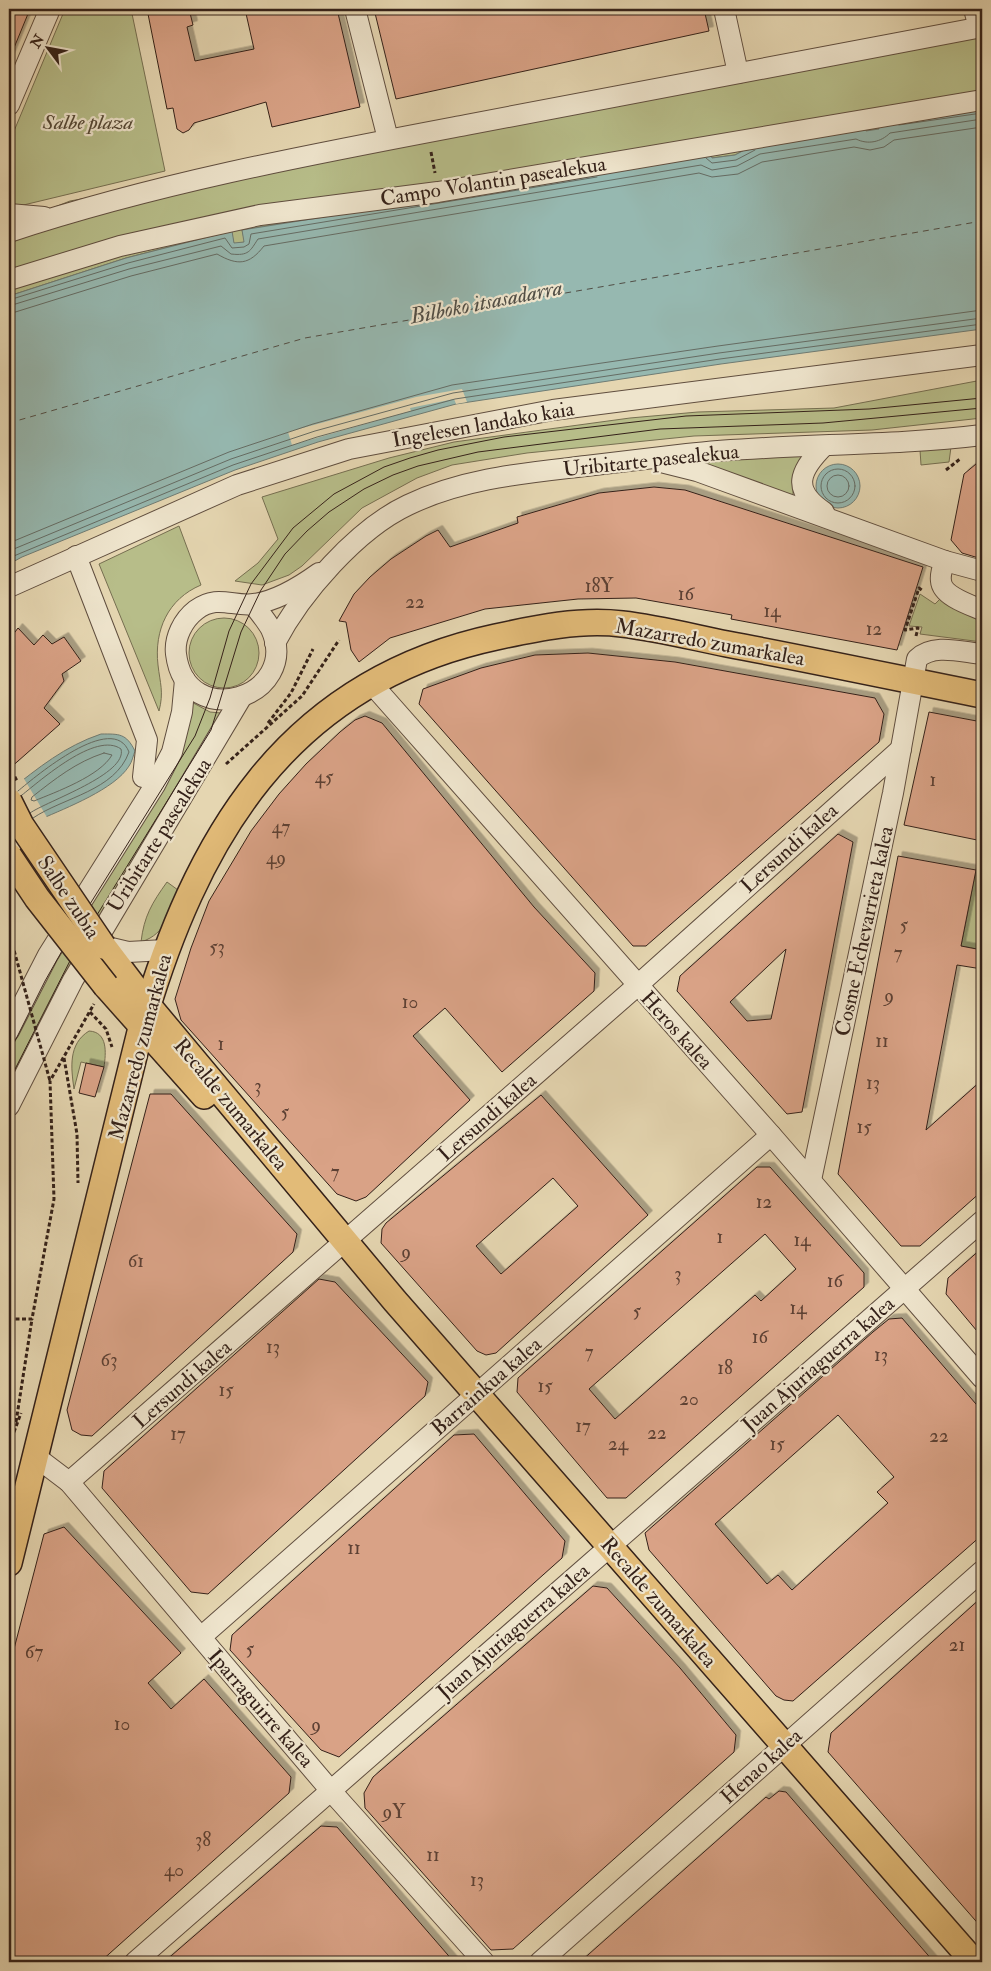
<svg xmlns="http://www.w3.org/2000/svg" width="991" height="1971" font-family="'IM FELL Double Pica',serif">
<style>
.green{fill:#b7bd89;stroke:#766f51}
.water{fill:#96b8b0;stroke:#6f7c74}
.pier{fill:#e5d6b1}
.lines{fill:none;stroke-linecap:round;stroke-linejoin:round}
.shore{stroke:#656c64;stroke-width:1}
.ferry{stroke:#514e46;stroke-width:1;stroke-dasharray:6 5;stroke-linecap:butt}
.building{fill:#d9a286;stroke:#342119;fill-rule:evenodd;filter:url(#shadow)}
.minor-casing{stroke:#604e3f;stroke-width:22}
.major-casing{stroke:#342119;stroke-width:28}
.path{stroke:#342119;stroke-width:3;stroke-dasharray:4 2.5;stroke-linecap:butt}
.minor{stroke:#eee4cc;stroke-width:20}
.major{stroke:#e2bb78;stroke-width:25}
.tram{stroke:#342119;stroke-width:1}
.major-bridge-casing{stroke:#342119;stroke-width:28;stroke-linecap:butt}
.path-bridge{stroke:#342119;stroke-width:3;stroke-dasharray:4 2.5;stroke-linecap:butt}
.major-bridge{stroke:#e2bb78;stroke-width:25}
.labels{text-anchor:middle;stroke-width:4.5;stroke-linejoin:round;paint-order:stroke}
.number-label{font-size:19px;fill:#5d4134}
.park-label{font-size:21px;font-style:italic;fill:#554835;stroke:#eee4cc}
.street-label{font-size:21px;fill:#342119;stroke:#eee4cc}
.water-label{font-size:22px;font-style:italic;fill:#514e46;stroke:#eee4cc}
</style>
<defs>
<filter id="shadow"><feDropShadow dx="4.5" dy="-4.5" stdDeviation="0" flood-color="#0004"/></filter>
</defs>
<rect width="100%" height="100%" fill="#e5d6b1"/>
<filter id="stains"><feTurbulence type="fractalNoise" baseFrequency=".004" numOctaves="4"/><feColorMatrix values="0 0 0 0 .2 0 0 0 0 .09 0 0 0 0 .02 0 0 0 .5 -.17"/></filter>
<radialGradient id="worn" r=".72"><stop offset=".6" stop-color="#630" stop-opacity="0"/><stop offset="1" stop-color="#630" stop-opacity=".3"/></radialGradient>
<g class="green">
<polygon points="65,9 131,9 165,171 11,208 9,207 9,143"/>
<polygon points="982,27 982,107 878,124 879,129 865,131 864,126 756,144 735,155 711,158 710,152 242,230 245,242 234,244 231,231 126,258 9,296 9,225 70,201 280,163"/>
<polygon points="982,380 982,418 872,430 694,436 527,453 452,465 417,478 362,508 302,566 289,575 262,585 235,581 258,563 278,539 262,497 389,458 454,442 630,418 698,412 834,408"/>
<polygon points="951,447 949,462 921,465 920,450"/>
<polygon points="804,456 793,482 793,497 683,460"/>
<path d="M179 526 201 585C168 599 154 630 158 665 160 683 164 692 159 711L99 564Z"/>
<polygon points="920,594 935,604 940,599 982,617 982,642 920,634 922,627 909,626"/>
<circle cx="224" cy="653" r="35"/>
<polygon points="184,698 210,712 232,714 9,1106 9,1035 155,785"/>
<polygon points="982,839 982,950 961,946"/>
<path d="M167 882 178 890C167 913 168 933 141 942 144 916 152 903 167 882Z"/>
<path d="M89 1031C108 1032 106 1053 104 1067L81 1062 74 1089C71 1068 68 1044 89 1031Z"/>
</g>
<g class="water">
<polygon points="982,107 982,329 721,364 456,404 318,442 235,470 22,557 9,564 9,296 126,258 232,231 234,243 244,242 242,230 445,198 710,152 712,158 735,155 756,144 864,126 866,131 879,129 878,124"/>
<circle cx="838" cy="486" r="22"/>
<path d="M101 734C119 734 126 733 135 751 133 756 132 762 129 766 115 789 66 808 41 819L9 791C38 768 65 746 101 734Z"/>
</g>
<g class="pier">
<polygon points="462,389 467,402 456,404 454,399 410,408 411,411 292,445 288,432 416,397"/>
<polygon points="23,777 48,819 21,835 9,847 9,788"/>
</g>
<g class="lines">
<g class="shore">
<polyline points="899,125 982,113"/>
<polyline points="706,158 712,163 736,160 755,150"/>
<polyline points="9,300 128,263 225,238 232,248 244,247 249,244 251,234 597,177"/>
<path d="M9 306 129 269 221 246 231 254C249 256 250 251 258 239L701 165 712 170 737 166 760 154 856 139C868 145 881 142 890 133L982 119"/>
<path d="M9 314 131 276 217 254C238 266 249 265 264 246L699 173 712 177 738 174 762 162 854 147 870 150 884 147 894 140 982 127"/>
<circle cx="838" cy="486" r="17"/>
<circle cx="838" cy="486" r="11"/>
<polyline points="9,543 229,452 313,424 452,385 718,346 982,310"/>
<polyline points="9,551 231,459 315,431 453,393 719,353 982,318"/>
<polyline points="9,558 233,465 317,437 455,399 720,359 982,324"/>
<path d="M104 753 112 755C100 776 56 792 34 801L31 800 32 797C55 779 76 762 104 753Z"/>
<path d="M18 791C36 776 113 711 129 752 115 791 64 797 33 818"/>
<path d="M22 795C41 780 96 731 121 749 128 774 47 801 30 813"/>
</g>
<polyline class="ferry" points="9,423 305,338 982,221"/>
</g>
<g class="building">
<polygon points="9,9 30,9 9,60"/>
<polygon points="147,9 189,9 193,25 187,27 195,61 254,49 245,9 337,9 360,107 272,127 266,102 194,123 189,130 183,133 177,129 173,108 167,109"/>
<polygon points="374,9 704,9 709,31 396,99"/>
<polygon points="982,459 982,559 962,553 951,540 964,474"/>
<polygon points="654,487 685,490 923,567 897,650 731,619 732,615 636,598 578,599 485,609 390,638 359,662 351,650 346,622 339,621 354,594 370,577 391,559 426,536 438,530 450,547 518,523 517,517 599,493"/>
<polygon points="18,628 34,645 43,635 52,644 64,637 81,661 62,674 64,681 44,708 60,724 9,769 9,640"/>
<polygon points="588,653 675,662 875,698 884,714 879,742 646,946 633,946 419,704 423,689 481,668 535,655"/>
<polygon points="929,712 982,722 982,841 904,825"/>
<polygon points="365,716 382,723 534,907 595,973 594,991 502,1072 445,1008 413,1036 470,1100 366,1197 356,1201 337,1194 181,1020 175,999 191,948 209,901 251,831 279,794 306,764 340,732 355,720"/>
<path d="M838 834 853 842 802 1112 787 1114 677 991 680 976ZM786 949 771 1019 747 1021 730 1002Z"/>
<polygon points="898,856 976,870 961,946 982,950 982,969 957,965 926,1130 982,1080 982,1191 920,1246 901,1246 838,1174"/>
<polygon points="86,1063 104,1067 95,1097 79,1093"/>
<polygon points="150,1094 171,1094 297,1234 293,1252 92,1436 81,1435 72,1430 67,1410"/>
<path d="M541 1095 648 1215 496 1353 486 1355 477 1351 381 1243 382 1229 386 1223ZM553 1178 578 1206 501 1274 476 1246Z"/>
<path d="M757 1167H770L864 1273V1287L626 1498H607L517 1392 518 1378ZM765 1234 796 1269 761 1301 755 1295 615 1419 589 1389Z"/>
<polygon points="982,1248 982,1337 946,1294 948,1278"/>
<polygon points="319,1279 335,1282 428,1382 425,1396 208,1594 191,1592 102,1488 104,1471"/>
<path d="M902 1318 982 1411V1535L793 1701 784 1700 776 1696 649 1550 645 1533 873 1332 889 1319ZM838 1415 894 1477 877 1492 888 1503 792 1590 778 1575 767 1584 715 1524Z"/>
<polygon points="474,1434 565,1541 562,1558 339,1757 321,1750 230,1650 232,1635 454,1435"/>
<polygon points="64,1527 181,1653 148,1683 171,1709 204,1679 291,1777 289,1793 100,1962 9,1962 9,1668 44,1534"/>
<polygon points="593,1586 607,1588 680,1668 736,1735 734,1752 513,1949 491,1950 365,1808 364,1793 373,1777"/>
<polygon points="982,1597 982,1928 828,1752 831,1733"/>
<polygon points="779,1791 786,1792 934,1962 580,1962 766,1797 769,1799"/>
<polygon points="321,1826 337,1827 454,1962 164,1962"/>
</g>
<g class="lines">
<g class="minor-casing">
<g id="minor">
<polyline points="355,9 388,139"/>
<polyline points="724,9 738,73"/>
<polyline points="974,9 979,28"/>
<polyline points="9,105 50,9"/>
<polyline points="9,214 44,217"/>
<path d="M9 232C157 183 313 154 466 125 638 92 810 60 982 27"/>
<polyline points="9,280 120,246 260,215 438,192 982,100"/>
<polyline points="661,462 697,471 945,561 982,571"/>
<path d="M824 512C791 490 799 471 824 446"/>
<polyline points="76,556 147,740 143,777"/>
<path d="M945 561C943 566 940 575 941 581 942 596 970 605 982 610"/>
<polyline points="9,587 237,485 349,449 553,410 982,355"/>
<path d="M253 604C259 612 266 620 271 629 302 697 186 734 176 654 174 638 183 620 196 610 217 594 233 607 254 604 276 601 301 586 319 573"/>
<path d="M275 643C301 593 357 529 408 505 464 478 526 473 586 466 620 462 653 458 687 454 785 443 884 447 982 435"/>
<polyline points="371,683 771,1135 982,1378"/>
<polyline points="103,946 128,952 165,950"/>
<polyline points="9,1031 48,955 155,785 172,752 182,712 185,680"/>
<polyline points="9,1106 73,980 241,698"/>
<path d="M811 1180 893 793 917 659C933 643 961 652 982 654"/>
<polyline points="36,1457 69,1482 331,1791 484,1962"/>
<polyline points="69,1482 630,992 901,749"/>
<polyline points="201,1637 771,1135"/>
<polyline points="135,1962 982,1221"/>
<polyline points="540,1962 982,1571"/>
</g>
</g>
<g class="major-casing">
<g id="major">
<polyline points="103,946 147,1004 395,1301 974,1962"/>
<polyline points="106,986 204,1096"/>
<path d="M9 1563 140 1032C195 839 286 682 496 637 537 628 580 619 622 624 657 628 692 637 727 644 812 660 897 678 982 695"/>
</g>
</g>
<g class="path">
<polyline points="431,152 435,173"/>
<polyline points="946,470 960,459"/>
<polyline points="916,636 918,628 905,630 919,588 923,591"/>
<polyline points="268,723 291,693 313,649"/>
<polyline points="226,764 302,696 339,640"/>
<polyline points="982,873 977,898 982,899"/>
<polyline points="90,1012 106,1029 112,1047"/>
<polyline points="64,1058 77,1134 78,1183"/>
<polyline points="9,1319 32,1319 54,1199 50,1081 94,1004"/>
<polyline points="16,1422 32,1319"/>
<polyline points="14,1432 21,1413"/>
<polyline points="9,1455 14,1431"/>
</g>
<use href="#minor" class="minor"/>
<use href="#major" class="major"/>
<g class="tram">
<polyline points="9,1053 45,981 75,928 195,736 210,698 229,631 251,584 293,528 334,494 384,467 410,458 438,450 504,437 686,416 869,409 982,398"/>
<polyline points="9,1081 76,949 211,730 241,632 261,590 285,554 307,531 329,512 364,489 393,475 418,466 478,452 660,429 823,423 982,408"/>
</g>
<g class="major-bridge-casing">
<g id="major-bridge">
<polyline points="9,801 21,825 103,946"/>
<polyline points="9,856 37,898 106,986"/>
</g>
</g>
<g class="path-bridge">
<polyline points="9,765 17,781"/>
<polyline points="9,932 50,1081"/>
</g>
<use href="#major-bridge" class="major-bridge"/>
</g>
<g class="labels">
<g class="number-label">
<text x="599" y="592">18Y</text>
<text x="686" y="600">16</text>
<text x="415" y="608">22</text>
<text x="772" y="617">14</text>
<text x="874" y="635">12</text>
<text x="324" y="783">45</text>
<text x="933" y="786">1</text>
<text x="281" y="833">47</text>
<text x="276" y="864">49</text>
<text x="904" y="931">5</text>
<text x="217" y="953">53</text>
<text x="898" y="959">7</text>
<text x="889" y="1002">9</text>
<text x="410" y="1008">10</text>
<text x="882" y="1047">11</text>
<text x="221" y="1050">1</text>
<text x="873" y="1089">13</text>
<text x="258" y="1092">3</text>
<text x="285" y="1118">5</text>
<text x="864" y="1133">15</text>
<text x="335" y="1178">7</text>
<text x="764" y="1208">12</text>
<text x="720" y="1243">1</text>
<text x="802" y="1246">14</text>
<text x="406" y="1258">9</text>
<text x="136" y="1267">61</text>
<text x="678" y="1280">3</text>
<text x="835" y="1287">16</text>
<text x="798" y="1314">14</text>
<text x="637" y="1317">5</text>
<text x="760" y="1343">16</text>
<text x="273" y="1353">13</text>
<text x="589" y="1358">7</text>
<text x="881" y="1361">13</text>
<text x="109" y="1366">63</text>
<text x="725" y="1374">18</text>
<text x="545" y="1392">15</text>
<text x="226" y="1396">15</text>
<text x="689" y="1405">20</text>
<text x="583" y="1432">17</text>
<text x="657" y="1439">22</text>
<text x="178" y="1440">17</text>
<text x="939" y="1442">22</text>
<text x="618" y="1450">24</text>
<text x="777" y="1450">15</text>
<text x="354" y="1554">11</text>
<text x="957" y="1651">21</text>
<text x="250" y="1655">5</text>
<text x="34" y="1658">67</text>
<text x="122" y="1730">10</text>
<text x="316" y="1731">9</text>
<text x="394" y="1818">9Y</text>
<text x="203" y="1846">38</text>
<text x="433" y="1861">11</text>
<text x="174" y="1876">40</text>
<text x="477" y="1886">13</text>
</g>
<g class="park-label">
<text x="88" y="129">Salbe plaza</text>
</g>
<g class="street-label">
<text transform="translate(493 181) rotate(-9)" y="7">Campo Volantin pasealekua</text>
<text transform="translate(483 424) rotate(-10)" y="7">Ingelesen landako kaia</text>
<text transform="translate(651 460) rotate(-6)" y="7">Uribitarte pasealekua</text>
<text transform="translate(710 642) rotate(10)" y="7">Mazarredo zumarkalea</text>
<text transform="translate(159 835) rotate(-58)" y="7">Uribitarte pasealekua</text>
<text transform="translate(789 848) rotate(-42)" y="7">Lersundi kalea</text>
<text transform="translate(69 897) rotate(56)" y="7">Salbe zubia</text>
<text transform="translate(864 931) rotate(-78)" y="7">Cosme Echevarrieta kalea</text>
<text transform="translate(677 1030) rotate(48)" y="7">Heros kalea</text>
<text transform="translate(140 1047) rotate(-75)" y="7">Mazarredo zumarkalea</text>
<text transform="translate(231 1104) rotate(50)" y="7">Recalde zumarkalea</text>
<text transform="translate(487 1117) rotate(-41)" y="7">Lersundi kalea</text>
<text transform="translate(818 1364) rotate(-41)" y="7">Juan Ajuriaguerra kalea</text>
<text transform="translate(182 1384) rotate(-41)" y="7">Lersundi kalea</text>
<text transform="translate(486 1386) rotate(-41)" y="7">Barrainkua kalea</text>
<text transform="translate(659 1602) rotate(49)" y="7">Recalde zumarkalea</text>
<text transform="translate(513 1631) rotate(-41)" y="7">Juan Ajuriaguerra kalea</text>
<text transform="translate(261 1708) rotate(49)" y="7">Iparraguirre kalea</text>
<text transform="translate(761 1766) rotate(-42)" y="7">Henao kalea</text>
</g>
<g class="water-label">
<text transform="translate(486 301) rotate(-11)" y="8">Bilboko itsasadarra</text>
</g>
</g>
<rect width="991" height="1971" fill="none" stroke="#e5d6b1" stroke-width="30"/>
<rect x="10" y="10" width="971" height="1951" fill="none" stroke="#342119" stroke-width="2.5"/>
<rect x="15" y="15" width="961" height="1941" fill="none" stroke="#342119"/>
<g transform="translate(48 48) rotate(302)" stroke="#eee4cc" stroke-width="4" paint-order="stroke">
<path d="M0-4L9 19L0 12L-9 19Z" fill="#342119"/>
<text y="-8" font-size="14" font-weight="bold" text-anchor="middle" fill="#342119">N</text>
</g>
<rect width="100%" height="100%" filter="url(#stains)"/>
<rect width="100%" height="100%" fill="url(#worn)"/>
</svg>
